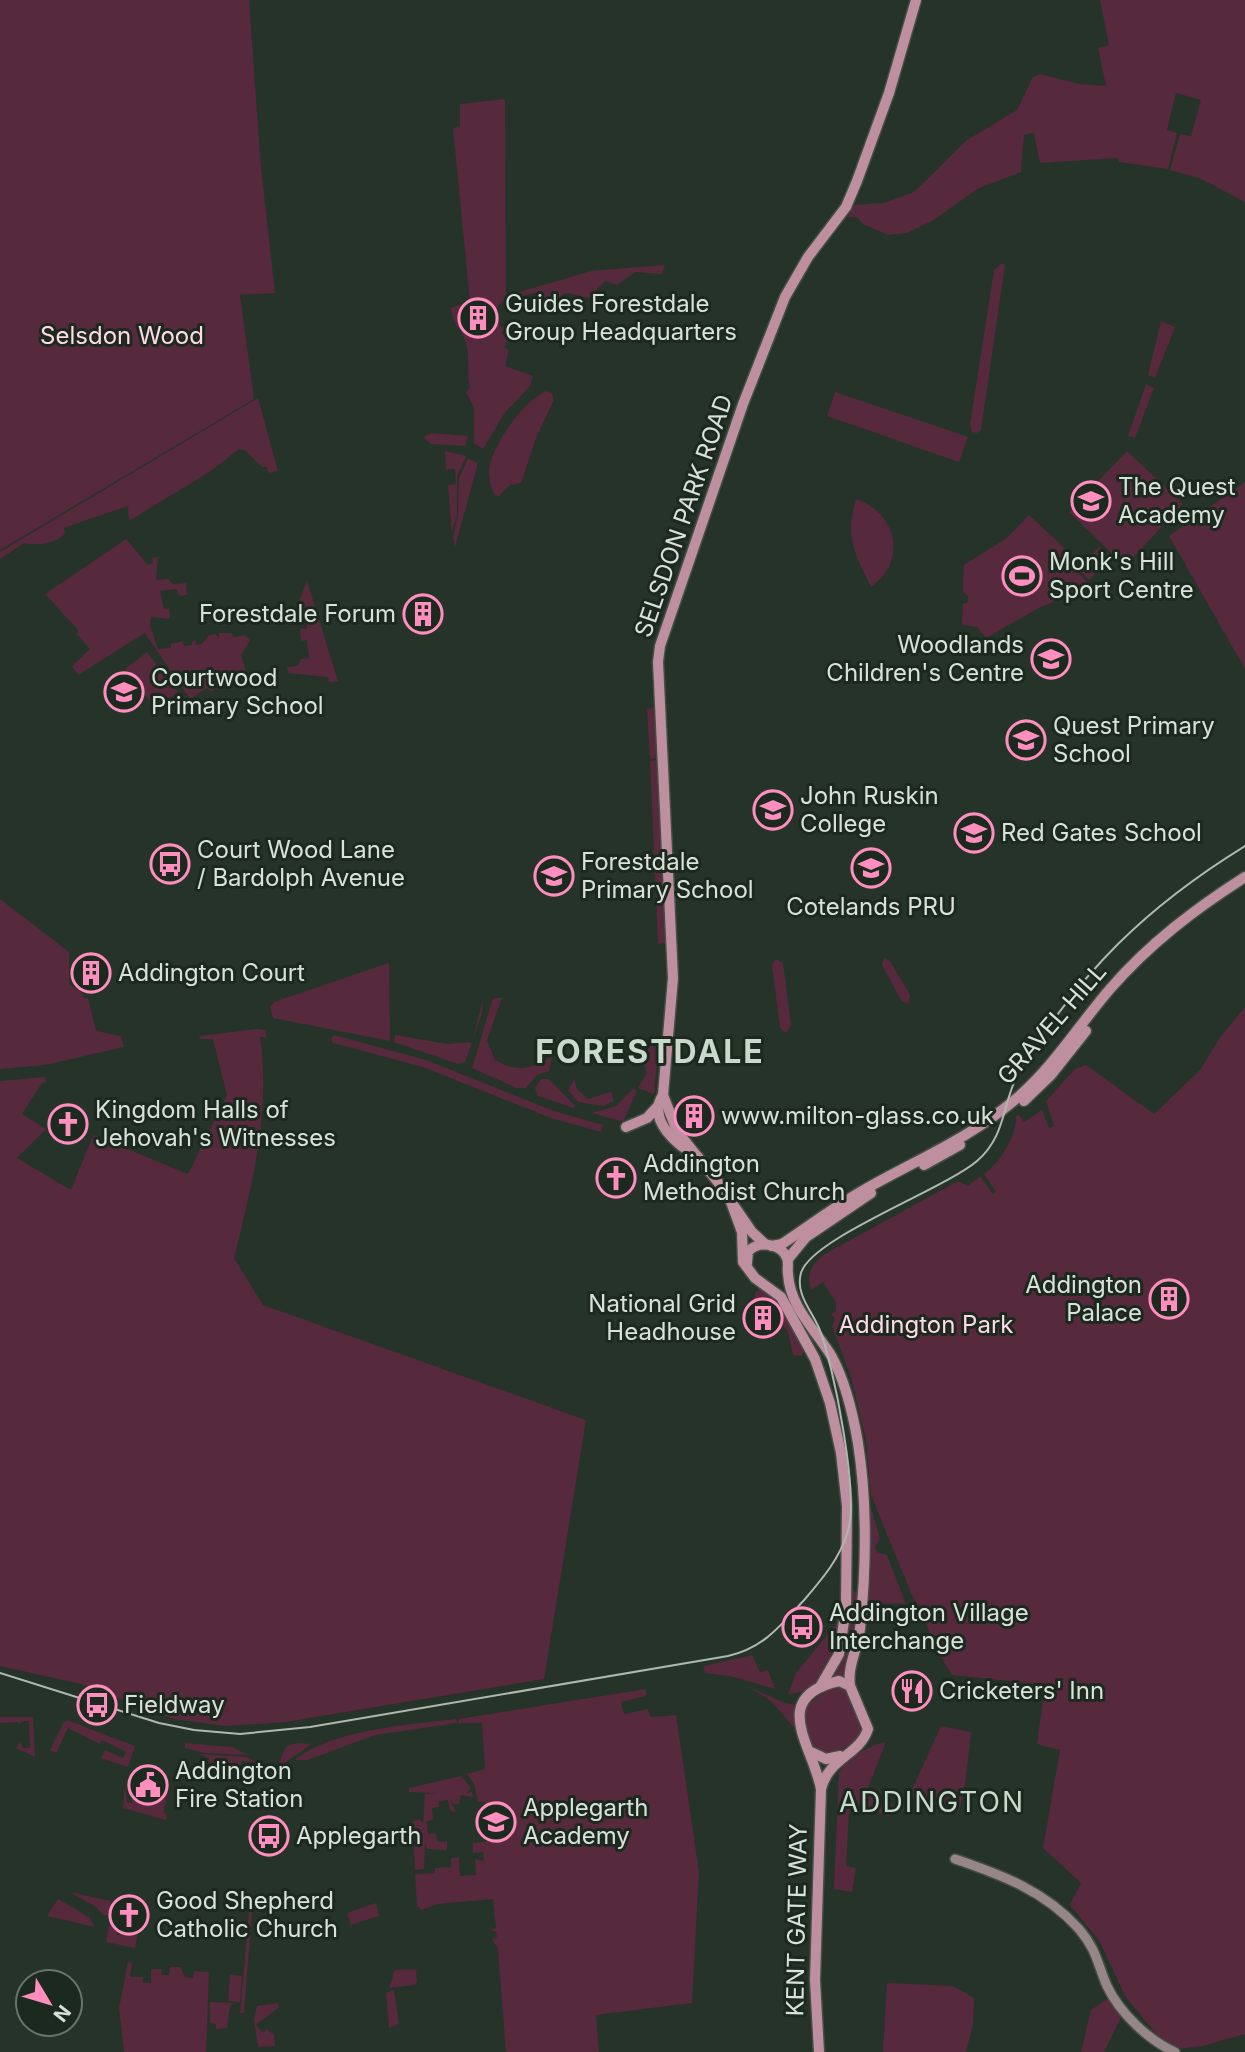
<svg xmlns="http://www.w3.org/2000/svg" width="1245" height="2052" font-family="Inter,sans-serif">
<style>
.green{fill:#56293c}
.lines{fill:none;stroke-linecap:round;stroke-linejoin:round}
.secondary-casing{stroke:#434e45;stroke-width:12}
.primary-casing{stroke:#434e45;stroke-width:13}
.secondary{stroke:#968687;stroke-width:9}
.primary{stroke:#be8f9f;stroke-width:10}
.tram{stroke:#afb8b0;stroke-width:2}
.labels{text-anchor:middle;stroke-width:6;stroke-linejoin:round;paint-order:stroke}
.poi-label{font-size:24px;fill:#d9e1da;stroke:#1c291e;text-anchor:start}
.park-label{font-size:24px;fill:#fed9e6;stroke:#1c291e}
.street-label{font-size:24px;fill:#d9e1da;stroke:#1c291e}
.quarter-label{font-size:28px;letter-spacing:2px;fill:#c9d9cb;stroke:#1c291e}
.district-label{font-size:32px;font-weight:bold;letter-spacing:2px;fill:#c9d9cb;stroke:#1c291e}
</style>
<rect width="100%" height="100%" fill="#263328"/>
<g class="green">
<polygon points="0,0 249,0 261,167 275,293 240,295 254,399 0,550"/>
<polygon points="1100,0 1245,0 1245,202 1199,178 1170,170 1180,134 1191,136 1201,100 1176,93 1167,130 1177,133 1168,169 1119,162 1118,158 1040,163 1034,133 1024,135 1021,172 979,188 932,221 907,233 888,235 863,224 857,217 848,217 854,205 884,203 914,192 967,140 1017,110 1033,77 1040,74 1080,84 1106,86 1098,48 1109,45"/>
<path d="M505 99 506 296 591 271 665 265 662 274 635 272 617 285 605 281 589 298 566 293 550 303 539 298 540 291 502 302 489 317 500 321 499 326 504 328 502 334 509 339 504 347 509 350 505 366 533 376 530 386 504 414 483 449 474 443V407L466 392 470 388C466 371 471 353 464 338 459 324 453 327 451 308L470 302 453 128 460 127V104Z"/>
<polygon points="1002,263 1005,265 981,430 977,433 972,432 970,424 994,270"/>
<polygon points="1161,321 1175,327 1155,378 1148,375"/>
<polygon points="1146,384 1154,388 1135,438 1128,436"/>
<path d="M546 391 552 393 554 400 536 438 521 483 510 485 499 496 495 495C491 488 488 477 489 469 492 445 524 400 546 391Z"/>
<polygon points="835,392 968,437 959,462 827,416"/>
<path d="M258 398 278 471 268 473 267 467H262L245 450 239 449 211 471 129 521 128 506 64 528 65 534C53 544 39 546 24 543L0 559V552Z"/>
<polygon points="431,433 468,436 465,446 431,444 424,437"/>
<polygon points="445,451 466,456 457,477 457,515 452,532 448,485 456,484 455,469 446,469"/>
<polygon points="1127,451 1183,504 1125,566 1069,512"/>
<polygon points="468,458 477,463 477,467 455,547 453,537 458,515 459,478"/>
<polygon points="1245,482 1245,669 1169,536"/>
<path d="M856 499C897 513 908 561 871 587 854 553 845 536 856 499Z"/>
<polygon points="1029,515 1070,553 1072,567 1090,585 1037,609 986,638 977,627 962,625 963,604 968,602 968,596 963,592 964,565 1007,538"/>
<polygon points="126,539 148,565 153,563 152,558 158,557 156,580 168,579 173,584 186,583 187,595 179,596 177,589 160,591 164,609 169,608 170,619 151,617 150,625 158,649 171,648 171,644 183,641 184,646 192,645 192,641 196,640 196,645 202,644 209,635 216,634 219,639 219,633 232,633 233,637 245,635 250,640 241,655 246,670 211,692 207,688 190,699 145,633 78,675 72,666 90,649 77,634 78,630 45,594"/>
<polygon points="1099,547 1111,557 1089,580 1078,569"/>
<polygon points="307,581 338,681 329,682 328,677 288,673 287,667 298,666 301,659 309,658 307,640 301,641 300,629 307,629 306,618 302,617 297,606"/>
<polygon points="147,652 178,692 156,709 125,669"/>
<polygon points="655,707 658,758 650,759 647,709"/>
<polygon points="658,760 666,943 658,944 650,761"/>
<polygon points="0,899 69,952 69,985 80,990 85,999 88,998 96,1031 121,1036 124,1047 45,1065 0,1069"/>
<polygon points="884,958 890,961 910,995 909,1003 902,1002 882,965"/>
<polygon points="776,959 783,963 791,1025 786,1033 780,1028 772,965"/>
<polygon points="389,963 390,1041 273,1018 270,1007 274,1002"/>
<polygon points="484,996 481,1016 465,1062 458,1064 394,1042 395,1035 447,1044 472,1042"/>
<path d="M493 998H502L487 1040 495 1060C519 1073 529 1069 552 1057L549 1071 537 1075 526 1088H517L472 1068Z"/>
<path d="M1245 1007V2034L1203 2046 1169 2050 1125 1996 1100 1942 1070 1905 1081 1883 1043 1848 1060 1750 1037 1744 1045 1685 952 1675 933 1644 925 1619 911 1593 871 1495 866 1440 851 1377 832 1326 835 1319 831 1314 836 1311V1303L823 1282 811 1290C806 1274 811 1264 825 1254L958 1181 968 1186 980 1176 993 1194 996 1192 984 1174C1000 1163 1017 1135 1016 1116L1019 1115 1024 1122 1042 1110 1049 1128 1054 1126 1046 1101 1075 1069 1086 1065 1154 1114 1200 1070 1221 1036Z"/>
<path d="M257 1029 266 1030V1037H260C271 1111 252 1186 234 1258L263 1305 586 1420 544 1679 286 1722 226 1726 174 1719 81 1684 0 1666V1081L45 1077 46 1082 42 1083 22 1114 46 1129 17 1158 71 1190 93 1135 188 1174 227 1095 213 1039H200L199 1036Z"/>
<polygon points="334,1035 426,1060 554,1111 603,1125 601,1132 551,1118 423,1067 333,1043 331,1039"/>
<polygon points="645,1045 655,1046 658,1050 654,1094 638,1088 647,1073 639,1052"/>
<polygon points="541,1079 549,1079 575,1106 573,1108 538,1096 535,1088"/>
<polygon points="574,1079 577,1089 588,1099 611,1092 614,1101 603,1106 578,1102 568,1090"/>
<polygon points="633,1089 637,1091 623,1122 592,1113 616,1106"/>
<path d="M760 1289C783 1301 792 1329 804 1351L802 1356 793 1355 788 1332 769 1306H759L751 1326 766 1330 773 1327 772 1339 745 1322 756 1292Z"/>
<polygon points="870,1504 880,1538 875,1547 877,1552 887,1555 906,1604 871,1603 867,1599"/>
<polygon points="851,1581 853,1591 857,1592 855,1632 846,1681 830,1681 845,1650"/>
<path d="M834 1601C842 1609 838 1617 837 1627 834 1654 823 1694 788 1694L796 1673 837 1623Z"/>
<polygon points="752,1655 760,1672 768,1670 775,1689 730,1676 705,1673 703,1666"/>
<path d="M839 1686 850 1693 862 1729 855 1741 830 1757C808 1745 801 1734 802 1709L828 1689Z"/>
<polygon points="749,1687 785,1703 799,1705 794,1715 796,1730 771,1701"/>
<polygon points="646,1689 646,1696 621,1702 624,1714 648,1709 650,1717 676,1715 699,1872 692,2003 596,2015 599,2052 506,2052 498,1949 492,1939 497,1937 496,1932 490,1929 496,1928 493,1899 438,1904 421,1910 417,1906 415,1874 435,1873 435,1868 451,1867 451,1858 459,1858 460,1876 476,1875 475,1859 484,1861 483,1852 473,1853 473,1843 487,1842 485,1816 480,1814 485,1814 485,1802 478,1802 474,1784 467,1774 485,1769 482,1723 459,1723 458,1719"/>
<polygon points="0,1717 33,1717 35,1757 16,1748 20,1742 23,1748 30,1748 29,1721 22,1721 19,1725 18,1722 0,1723"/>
<path d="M456 1719 457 1723 376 1735 307 1760H295C332 1729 408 1725 456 1719Z"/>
<polygon points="67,1720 135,1746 128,1767 101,1758 105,1750 123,1758 126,1752 102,1740 100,1744 68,1728 56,1753 50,1750 64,1722"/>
<polygon points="941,1726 971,1732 964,1794 958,1812 909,1796"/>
<path d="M886 1742 866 1793 894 1805 889 1817 853 1803 849 1812 846 1866 856 1868 852 1892 834 1889 839 1773C848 1758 869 1745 886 1742Z"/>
<polygon points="185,1743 232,1747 248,1755 204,1753 185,1748"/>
<polygon points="296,1743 312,1744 276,1769 286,1747"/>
<polygon points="198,1754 247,1757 258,1763 242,1761 240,1766 208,1762 209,1758"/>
<polygon points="461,1776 471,1788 467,1793 472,1792 473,1797 461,1795 459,1804 453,1804 450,1799 456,1813 450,1810 448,1800 439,1801 439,1807 432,1808 433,1820 427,1821 428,1834 436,1834 437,1842 447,1841 447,1850 427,1849 425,1842 424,1869 415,1870 412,1822 419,1819 423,1823 425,1794 437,1793 409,1792 409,1788"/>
<polygon points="125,1785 127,1802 132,1803 134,1787 168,1793 163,1812 166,1814 166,1820 123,1808"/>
<polygon points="70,1892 111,1901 108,1915 103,1915 96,1907"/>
<polygon points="58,1899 89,1917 95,1927 47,1916"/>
<polygon points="376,1903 379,1916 351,1925 347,1913"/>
<polygon points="249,1910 252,1913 244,2013 240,2013"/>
<polygon points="109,1925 117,1926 117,1935 121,1935 122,1930 130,1931 131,1927 138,1932 135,1948 106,1942"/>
<polygon points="128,1962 132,1963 130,1977 143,1977 143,1983 151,1983 151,1969 162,1969 161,1975 169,1975 170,1967 180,1967 185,1977 193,1978 194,1971 209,1972 206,2052 124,2052 119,2008"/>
<polygon points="416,1969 417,1982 414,1985 389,1988 395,1970"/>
<polygon points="230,1974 242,1976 240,2002 228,2001"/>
<polygon points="887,1983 953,1986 974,1998 973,2024 966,2052 883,2052"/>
<polygon points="394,1990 399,2024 389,2028 386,1993"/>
<polygon points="1110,1997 1121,2017 1104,2052 1081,2052 1091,2010"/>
<polygon points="210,2002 234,2003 230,2006 227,2028 216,2029 216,2024 210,2023"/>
<polygon points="278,2003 279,2007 256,2025 263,2033 267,2029 274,2035 275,2046 258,2047 254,2020 257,2006"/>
</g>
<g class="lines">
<g class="secondary-casing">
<path id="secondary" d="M955 1859C1002 1875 1045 1891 1079 1929 1097 1950 1097 1963 1107 1986 1120 2013 1148 2040 1175 2052"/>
</g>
<g class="primary-casing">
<g id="primary">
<polyline points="663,1095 677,1131 717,1181 752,1232 765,1244"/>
<polyline points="1024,1101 1051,1075 1086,1031"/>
<polyline points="626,1127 647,1118 659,1105"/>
<path d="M698 1157C679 1146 646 1121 663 1095L673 978 658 662 660 646 743 404 785 297 808 257 846 207 857 181 889 93 916 0"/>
<polyline points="924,1165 960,1145"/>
<polyline points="731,1202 742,1232 743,1262 755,1278 781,1297 815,1359 830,1403 841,1453 847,1506 846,1608 839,1654 820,1687"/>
<path d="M772 1246 782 1244C809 1226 834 1207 862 1191 914 1161 971 1138 1017 1098 1054 1066 1079 1025 1110 989 1150 943 1195 909 1245 877"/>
<polyline points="788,1259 806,1237 871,1193"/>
<path d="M747 1263 748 1252C757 1240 781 1243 787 1258 789 1263 787 1269 788 1274 790 1308 816 1330 832 1357 846 1383 853 1414 858 1443 867 1501 866 1570 860 1629 858 1648 847 1666 850 1686"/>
<polyline points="811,1752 826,1759 840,1756"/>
<path d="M819 2052 815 1980 821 1789C829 1757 859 1756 868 1729L850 1686 839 1681C768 1697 813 1746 821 1789"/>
</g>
</g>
<use href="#secondary" class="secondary"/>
<use href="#primary" class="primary"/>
<path class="tram" d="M0 1673 159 1723 194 1730 240 1734 310 1727 728 1656C764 1648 781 1625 805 1599 823 1578 840 1558 848 1531 859 1495 834 1365 819 1328 812 1311 795 1294 801 1273 811 1238 943 1190 977 1161 1007 1136 1002 1100 1020 1070 1081 971 1146 907 1245 846"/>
</g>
<defs>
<g id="building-ring" transform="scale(2.0125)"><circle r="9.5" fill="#1c291e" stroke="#fe8ebd" stroke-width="1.5"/><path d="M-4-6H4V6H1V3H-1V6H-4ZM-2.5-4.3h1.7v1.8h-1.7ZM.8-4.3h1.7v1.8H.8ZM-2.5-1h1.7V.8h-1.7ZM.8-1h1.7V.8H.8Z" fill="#fe8ebd"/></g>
<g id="school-ring" transform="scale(2.0125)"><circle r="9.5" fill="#1c291e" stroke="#fe8ebd" stroke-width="1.5"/><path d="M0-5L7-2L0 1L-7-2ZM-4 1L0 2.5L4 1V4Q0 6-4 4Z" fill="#fe8ebd"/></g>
<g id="stadium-ring" transform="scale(2.0125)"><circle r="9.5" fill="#1c291e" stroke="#fe8ebd" stroke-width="1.5"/><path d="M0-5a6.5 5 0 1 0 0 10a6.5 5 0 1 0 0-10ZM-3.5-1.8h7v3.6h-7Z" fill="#fe8ebd"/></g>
<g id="university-ring" transform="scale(2.0125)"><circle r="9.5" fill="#1c291e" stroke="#fe8ebd" stroke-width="1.5"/><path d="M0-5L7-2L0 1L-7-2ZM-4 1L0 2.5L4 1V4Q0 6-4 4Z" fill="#fe8ebd"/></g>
<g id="bus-ring" transform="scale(2.0125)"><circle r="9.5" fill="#1c291e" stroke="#fe8ebd" stroke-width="1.5"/><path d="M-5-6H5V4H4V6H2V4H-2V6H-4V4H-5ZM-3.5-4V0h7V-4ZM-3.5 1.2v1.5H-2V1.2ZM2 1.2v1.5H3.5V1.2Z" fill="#fe8ebd"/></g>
<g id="church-ring" transform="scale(2.0125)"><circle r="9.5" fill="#1c291e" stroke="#fe8ebd" stroke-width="1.5"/><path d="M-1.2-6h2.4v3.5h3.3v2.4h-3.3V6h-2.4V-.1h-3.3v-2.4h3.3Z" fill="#fe8ebd"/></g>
<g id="restaurant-ring" transform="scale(2.0125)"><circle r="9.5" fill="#1c291e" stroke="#fe8ebd" stroke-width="1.5"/><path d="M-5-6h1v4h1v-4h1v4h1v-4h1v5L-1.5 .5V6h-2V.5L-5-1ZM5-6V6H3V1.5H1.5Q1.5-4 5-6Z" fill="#fe8ebd"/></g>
<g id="civic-ring" transform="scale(2.0125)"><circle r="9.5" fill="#1c291e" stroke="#fe8ebd" stroke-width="1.5"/><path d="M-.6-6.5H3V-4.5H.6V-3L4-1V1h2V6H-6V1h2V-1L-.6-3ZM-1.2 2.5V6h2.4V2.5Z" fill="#fe8ebd"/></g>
</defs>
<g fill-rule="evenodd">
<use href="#building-ring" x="478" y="318"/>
<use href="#school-ring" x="1091" y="501"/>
<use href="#stadium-ring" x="1022" y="576"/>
<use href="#building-ring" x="423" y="614"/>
<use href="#school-ring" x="1051" y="659"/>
<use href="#school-ring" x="124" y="692"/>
<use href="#school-ring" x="1026" y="740"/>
<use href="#university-ring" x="773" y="810"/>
<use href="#school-ring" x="974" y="833"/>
<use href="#bus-ring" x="170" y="864"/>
<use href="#school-ring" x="871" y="868"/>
<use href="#school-ring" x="554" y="876"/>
<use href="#building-ring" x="91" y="973"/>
<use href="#building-ring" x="694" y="1116"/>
<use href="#church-ring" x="68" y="1124"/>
<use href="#church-ring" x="616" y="1178"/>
<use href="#building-ring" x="1169" y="1299"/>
<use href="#building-ring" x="763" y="1318"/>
<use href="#bus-ring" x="802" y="1627"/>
<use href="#restaurant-ring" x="912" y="1691"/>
<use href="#bus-ring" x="97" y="1705"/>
<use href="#civic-ring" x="148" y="1785"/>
<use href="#school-ring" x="496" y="1822"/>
<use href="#bus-ring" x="269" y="1836"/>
<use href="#church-ring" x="129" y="1915"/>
</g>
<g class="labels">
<g class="poi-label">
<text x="505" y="312">Guides Forestdale<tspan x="505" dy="28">Group Headquarters</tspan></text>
<text x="1118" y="495">The Quest<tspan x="1118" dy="28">Academy</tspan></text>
<text x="1049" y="570">Monk's Hill<tspan x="1049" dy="28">Sport Centre</tspan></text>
<text x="396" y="622" text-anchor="end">Forestdale Forum</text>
<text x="1024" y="653" text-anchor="end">Woodlands<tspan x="1024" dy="28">Children's Centre</tspan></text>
<text x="151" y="686">Courtwood<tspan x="151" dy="28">Primary School</tspan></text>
<text x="1053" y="734">Quest Primary<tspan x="1053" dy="28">School</tspan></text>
<text x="800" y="804">John Ruskin<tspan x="800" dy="28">College</tspan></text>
<text x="1001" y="841">Red Gates School</text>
<text x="197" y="858">Court Wood Lane<tspan x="197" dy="28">/ Bardolph Avenue</tspan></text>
<text x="581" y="870">Forestdale<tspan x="581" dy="28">Primary School</tspan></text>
<text x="871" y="915" text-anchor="middle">Cotelands PRU</text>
<text x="118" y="981">Addington Court</text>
<text x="95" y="1118">Kingdom Halls of<tspan x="95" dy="28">Jehovah's Witnesses</tspan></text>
<text x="721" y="1124">www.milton-glass.co.uk</text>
<text x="643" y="1172">Addington<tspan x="643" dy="28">Methodist Church</tspan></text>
<text x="1142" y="1293" text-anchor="end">Addington<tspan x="1142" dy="28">Palace</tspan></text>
<text x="736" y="1312" text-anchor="end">National Grid<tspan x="736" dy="28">Headhouse</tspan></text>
<text x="829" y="1621">Addington Village<tspan x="829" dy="28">Interchange</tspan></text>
<text x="939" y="1699">Cricketers' Inn</text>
<text x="124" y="1713">Fieldway</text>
<text x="175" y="1779">Addington<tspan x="175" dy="28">Fire Station</tspan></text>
<text x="523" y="1816">Applegarth<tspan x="523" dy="28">Academy</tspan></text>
<text x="296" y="1844">Applegarth</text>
<text x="156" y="1909">Good Shepherd<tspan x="156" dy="28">Catholic Church</tspan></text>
</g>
<g class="park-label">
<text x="122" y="344">Selsdon Wood</text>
<text x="926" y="1333">Addington Park</text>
</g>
<g class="street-label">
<text transform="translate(684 516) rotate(-71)" y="8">SELSDON PARK ROAD</text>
<text transform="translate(1052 1024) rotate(-49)" y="8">GRAVEL HILL</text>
<text transform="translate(797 1920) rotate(-89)" y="8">KENT GATE WAY</text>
</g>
<g class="quarter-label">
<text x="932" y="1812">ADDINGTON</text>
</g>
<g class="district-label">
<text x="650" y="1063">FORESTDALE</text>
</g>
</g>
<g transform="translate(49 2003) rotate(128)"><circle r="33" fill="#1c291e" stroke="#687369" stroke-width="2"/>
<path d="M0-5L12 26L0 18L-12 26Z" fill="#fe8ebd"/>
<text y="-10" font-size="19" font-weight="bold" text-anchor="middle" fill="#d9e1da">N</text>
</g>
</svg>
